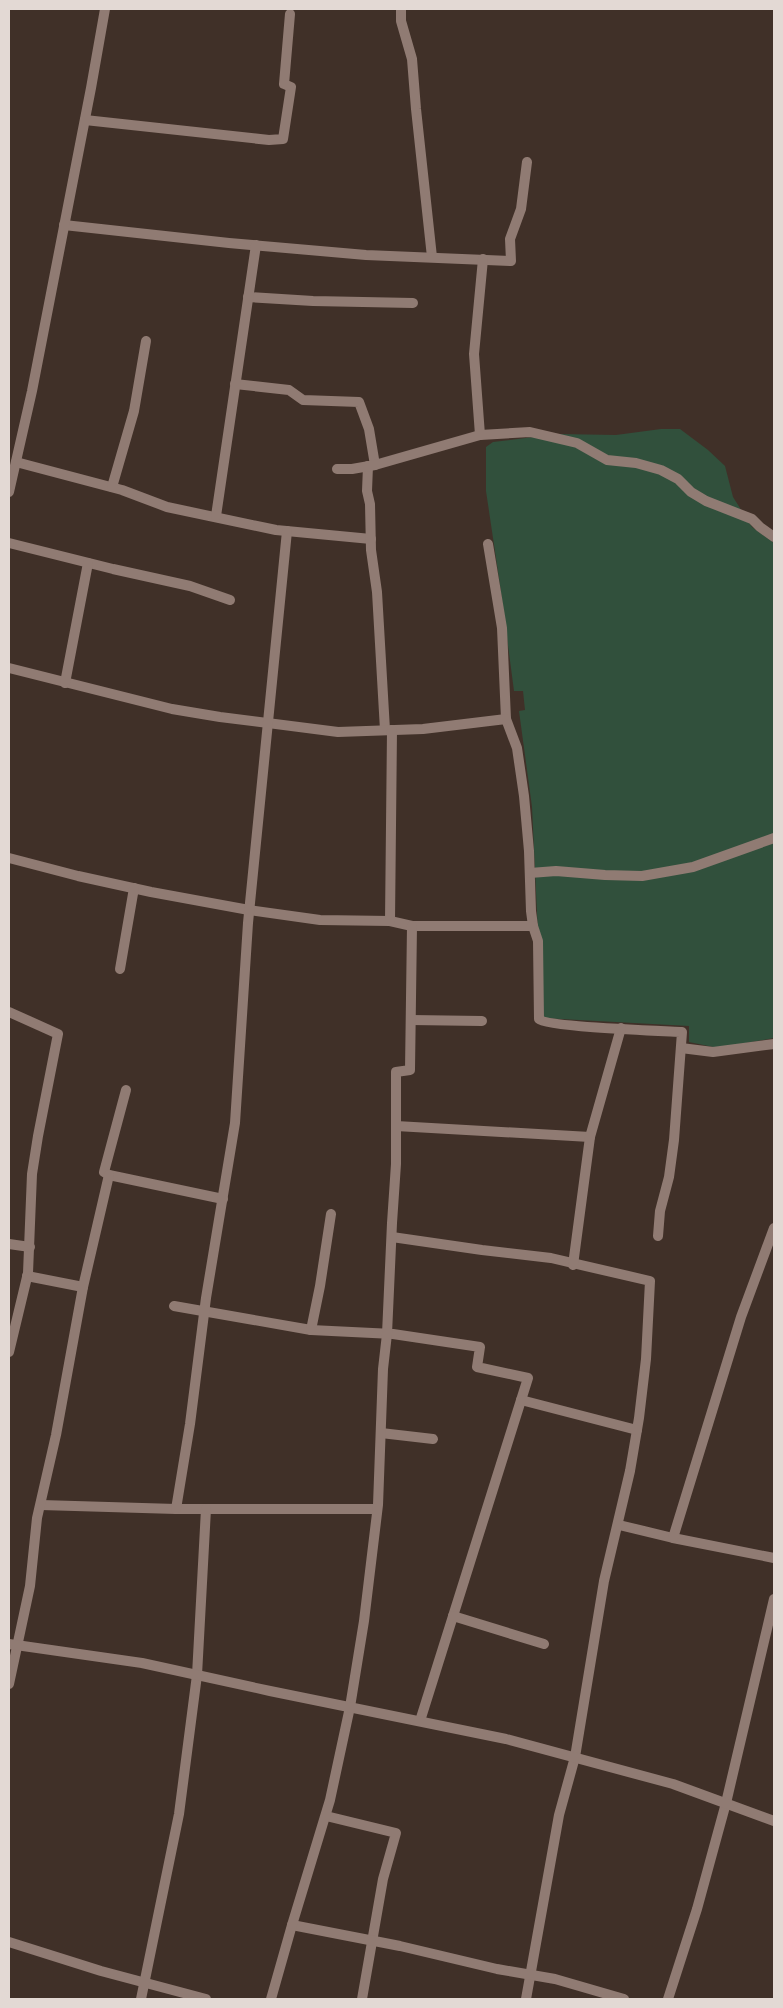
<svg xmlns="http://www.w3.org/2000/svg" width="783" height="2008" font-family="'Titillium Web',sans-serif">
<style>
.green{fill:#31503c}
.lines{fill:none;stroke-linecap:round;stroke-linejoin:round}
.minor{stroke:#907b73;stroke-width:10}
.tertiary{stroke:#907b73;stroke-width:10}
</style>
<rect width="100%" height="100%" fill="#403028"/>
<polygon class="green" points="661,429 680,429 708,450 725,466 733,497 752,527 774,543 774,1038 718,1048 689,1042 689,1026 542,1018 532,807 519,711 525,710 523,691 514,691 500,585 486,491 486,447 493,442 557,434 616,435"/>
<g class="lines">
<g class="minor">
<polyline points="401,9 401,21 412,59 416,109 432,257"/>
<polyline points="85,120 269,140 283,139 291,87 284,84 290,14"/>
<polyline points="64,225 229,243 366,255 511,261 510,239 521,209 527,162"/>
<polyline points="248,297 313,301 413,303"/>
<polyline points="235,384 289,390 303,400 359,402 369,429 375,465"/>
<polyline points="480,435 474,354 483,259"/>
<polyline points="16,462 122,490 167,507 276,530 371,539"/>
<polyline points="368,466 367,491 370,504 371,550 377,592 385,730"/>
<polyline points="337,469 352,469 375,465 480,435 530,432 577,443 607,460 636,463 661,470 678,479 691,492 706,501 752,519 760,527 774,537"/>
<polyline points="112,487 134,411 146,341"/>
<polyline points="216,516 256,245"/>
<polyline points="9,543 113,569 190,586 230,600"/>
<path d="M488 544 502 628 506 719 517 748 524 796 529 851 531 911 533 926 538 941 539 1019C546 1027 663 1031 682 1032L674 1140 669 1177 660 1211 658 1236"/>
<polyline points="9,668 172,709 220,717 338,732 423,729 506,719"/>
<polyline points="65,683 88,563"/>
<polyline points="9,858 78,876 151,892 249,910 320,920 390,921 412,926 533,926"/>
<polyline points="530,873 556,871 605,875 642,876 693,867 774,838"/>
<polyline points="390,921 392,730"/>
<polyline points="120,969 134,888"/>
<polyline points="9,1012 58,1034 38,1136 32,1174 28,1273 9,1352"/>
<polyline points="411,1020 482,1021"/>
<polyline points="681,1048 713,1052 774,1044"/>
<polyline points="126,1090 104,1172 109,1175 223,1199"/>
<polyline points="396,1126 590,1137"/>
<polyline points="392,1237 482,1250 551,1258 650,1281 646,1359 639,1418 630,1471 604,1581 575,1757 559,1815 526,1999"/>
<polyline points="9,1244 30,1247"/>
<polyline points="573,1265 590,1137 621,1028"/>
<polyline points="27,1276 83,1287"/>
<polyline points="174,1306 311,1330 393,1334 480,1347 477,1367 528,1378 420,1721"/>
<polyline points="311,1330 320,1286 331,1214"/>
<polyline points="521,1400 637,1430"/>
<polyline points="381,1433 433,1439"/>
<polyline points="41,1505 176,1509 377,1509"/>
<polyline points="176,1509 190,1424 206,1298 235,1123 248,923 287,531"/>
<polyline points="619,1525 673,1538 774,1558"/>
<polyline points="673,1538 741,1317 774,1228"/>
<polyline points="453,1616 544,1644"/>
<polyline points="9,1684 30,1586 37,1518 56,1435 83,1287 109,1175"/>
<polyline points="326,1816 396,1833 383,1879 362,1999"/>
<polyline points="292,1925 400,1946 497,1969 555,1979 624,1999"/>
<polyline points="9,1942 101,1971 206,1999"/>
<polyline points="141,1999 179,1814 197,1675 206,1509"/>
<polyline points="271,1999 292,1925 330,1800 350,1707 364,1621 378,1505 383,1369 387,1334 392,1223 396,1164 396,1072 410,1070 412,926"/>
<polyline points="668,1999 697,1909 726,1803 774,1599"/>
</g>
<g class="tertiary">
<polyline points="9,492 32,391 91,88 105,9"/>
<polyline points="9,1644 142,1663 270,1691 506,1739 673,1784 774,1821"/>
</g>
</g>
<rect width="783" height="2008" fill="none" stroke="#e3d9d4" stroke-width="20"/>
</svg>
